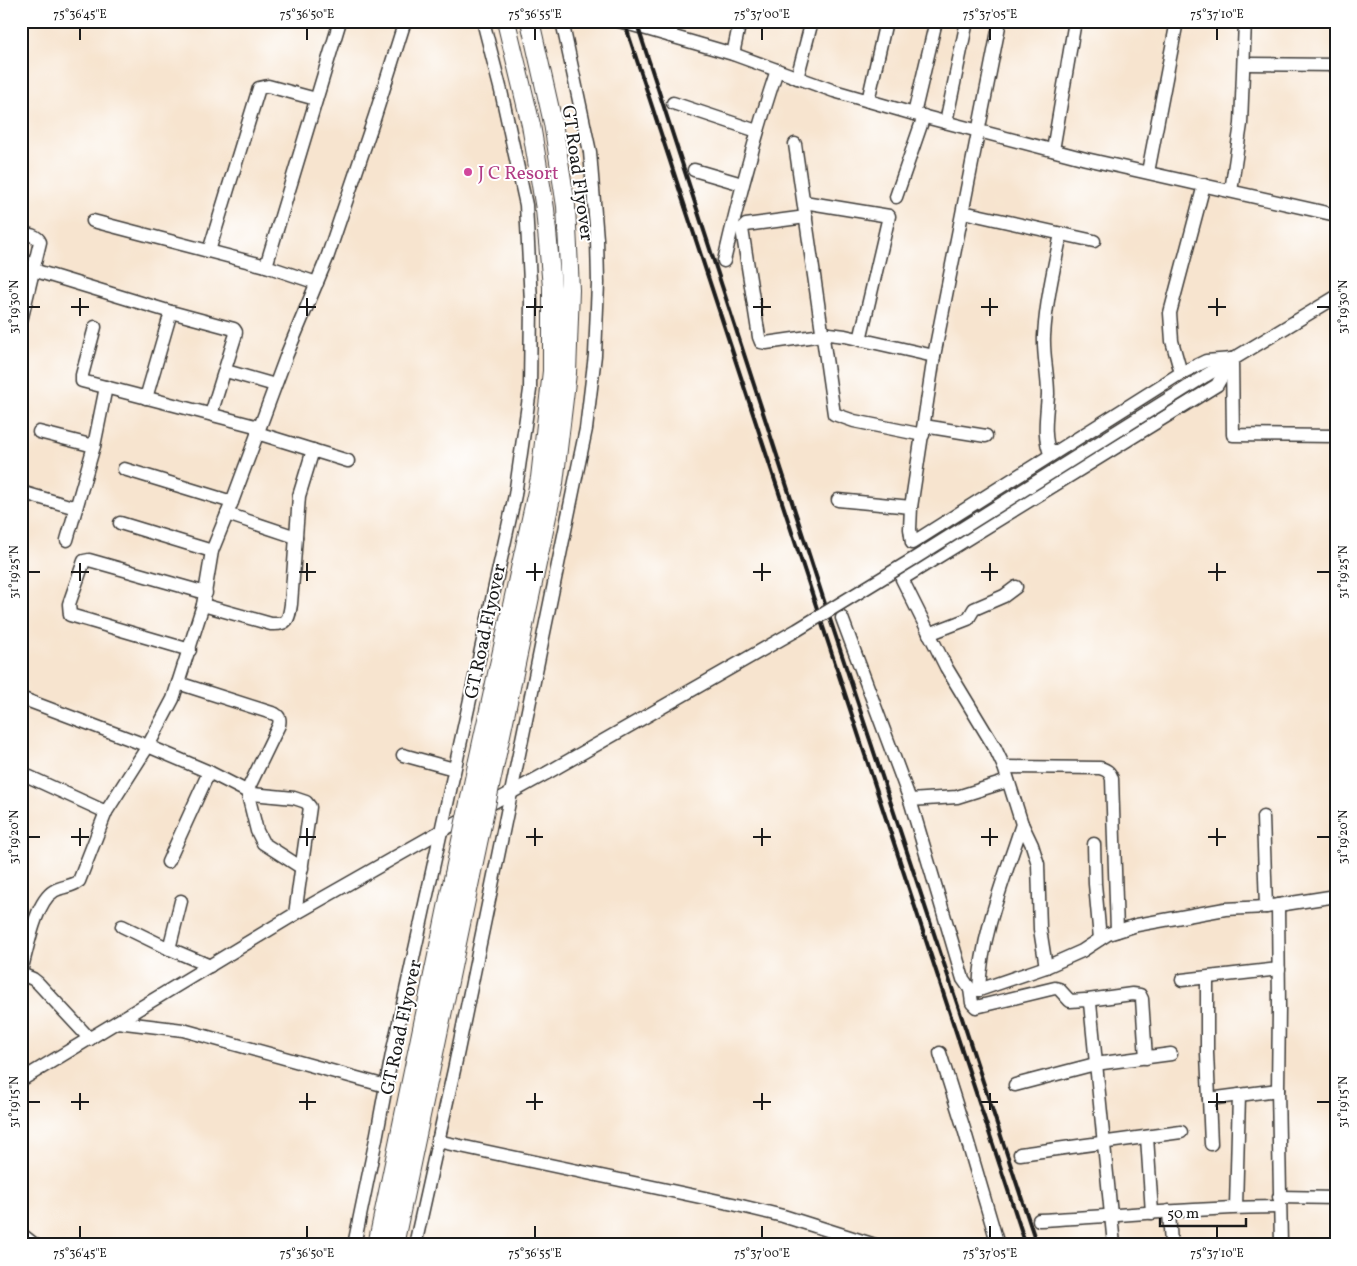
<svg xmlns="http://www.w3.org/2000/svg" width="1357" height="1266" font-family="Vollkorn,serif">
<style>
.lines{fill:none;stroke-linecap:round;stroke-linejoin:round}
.minor-casing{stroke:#3d3a37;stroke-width:15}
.highway-casing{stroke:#3d3a37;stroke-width:20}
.minor{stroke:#fff;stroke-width:12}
.highway{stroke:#fff;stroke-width:18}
.rail{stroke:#1c1c1c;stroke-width:4}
.minor-bridge-casing{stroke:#3d3a37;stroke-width:15;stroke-linecap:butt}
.highway-bridge-casing{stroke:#3d3a37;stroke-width:20;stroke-linecap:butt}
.minor-bridge{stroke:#fff;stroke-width:12}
.highway-bridge{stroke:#fff;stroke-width:18}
.ticks{fill:none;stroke:#1c1c1c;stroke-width:2}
.hotel-dot{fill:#d1479c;stroke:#fff;stroke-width:2}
.labels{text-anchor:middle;stroke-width:4;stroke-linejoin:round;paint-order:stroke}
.hotel-label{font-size:19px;fill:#b23c85;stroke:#fff;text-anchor:start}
.street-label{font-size:19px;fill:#1c1c1c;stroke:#fff}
.neatline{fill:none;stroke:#1c1c1c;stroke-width:2}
.ticks-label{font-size:12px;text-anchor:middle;fill:#1c1c1c}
</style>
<rect width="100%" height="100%" fill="#fff"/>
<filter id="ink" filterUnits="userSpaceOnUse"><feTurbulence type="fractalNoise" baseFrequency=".02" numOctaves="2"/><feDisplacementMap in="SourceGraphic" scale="10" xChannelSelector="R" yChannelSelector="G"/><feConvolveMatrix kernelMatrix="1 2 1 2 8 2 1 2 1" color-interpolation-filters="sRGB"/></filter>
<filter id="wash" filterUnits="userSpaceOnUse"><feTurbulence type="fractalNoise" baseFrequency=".0096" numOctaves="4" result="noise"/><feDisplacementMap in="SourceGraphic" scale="20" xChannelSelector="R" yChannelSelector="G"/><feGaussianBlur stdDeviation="1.12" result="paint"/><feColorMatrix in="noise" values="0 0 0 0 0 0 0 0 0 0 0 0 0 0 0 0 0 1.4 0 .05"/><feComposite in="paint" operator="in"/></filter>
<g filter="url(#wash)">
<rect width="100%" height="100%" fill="#f7e4cf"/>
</g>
<g filter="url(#ink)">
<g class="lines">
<g class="minor-casing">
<g id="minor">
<polyline points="619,21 733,54 834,91 914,114 1086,159 1336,215"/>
<polyline points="1000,21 934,356 911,507 910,529 912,543 1181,373 1206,361 1232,359"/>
<polyline points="670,36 673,21"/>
<polyline points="733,54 740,21"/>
<polyline points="1244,64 1336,65"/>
<polyline points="797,78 812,21"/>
<polyline points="868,101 886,21"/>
<polyline points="673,103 757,131"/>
<polyline points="914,114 936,21"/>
<polyline points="946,122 967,21"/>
<polyline points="795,144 834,414 854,421 923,435"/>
<polyline points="1053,150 1075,21"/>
<polyline points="694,170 742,184"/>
<polyline points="1148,172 1177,21"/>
<polyline points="1231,191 1241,124 1245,21"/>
<polyline points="896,197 924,116"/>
<polyline points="804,202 889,216 860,340"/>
<polyline points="963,212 1094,241"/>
<polyline points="806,217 746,225 742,229 759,337 761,342 766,343 829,334 845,336 934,356"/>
<polyline points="93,221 266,266"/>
<path d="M21 233C28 234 37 235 40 242L21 321"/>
<polyline points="209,251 259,88 268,86 316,99"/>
<path d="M724 261C739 196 756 133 777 70"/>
<polyline points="33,270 171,312 234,329 236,332 235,337 211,414"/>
<polyline points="317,283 266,266 340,21"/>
<polyline points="95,327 82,375 82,381 259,427"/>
<polyline points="1232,359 1233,435 1336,436"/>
<polyline points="226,371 275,385"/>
<polyline points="1181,373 1172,341 1170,313 1204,185"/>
<polyline points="1205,376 1336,297"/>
<polyline points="146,398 171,312"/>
<polyline points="924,426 986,436"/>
<polyline points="39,432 94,446"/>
<polyline points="257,433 348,461"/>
<path d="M1051 455C1042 437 1047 413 1048 394 1048 375 1043 355 1044 336 1046 302 1054 267 1061 234"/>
<polyline points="124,469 232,502"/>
<polyline points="21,492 76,508"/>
<polyline points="838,500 911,507"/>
<polyline points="227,514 296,537"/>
<polyline points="120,523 212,551"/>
<polyline points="67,540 94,446 106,387"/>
<path d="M203 605 271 624C288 625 289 619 291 604L299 496 313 450"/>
<polyline points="842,618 910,800 963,979 970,989 979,990 1046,967 1082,951 1108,934 1137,925 1225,909 1266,907 1336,896"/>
<polyline points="929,634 968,619 974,609 1004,596 1016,587"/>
<polyline points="190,650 77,617 70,615 69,604 84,561 89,560 206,593"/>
<path d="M178 683 275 714C280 717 280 720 279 725L247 791 257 831 263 843 302 868"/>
<polyline points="21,698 148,746 209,772 168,862"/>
<polyline points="403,755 454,769"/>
<path d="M1004 767 1100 768C1107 770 1110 772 1112 779L1117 931"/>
<polyline points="209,772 252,794 294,798 306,802 310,807 295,914"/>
<polyline points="21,773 106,812"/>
<polyline points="910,800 957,797 1008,781"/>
<polyline points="1263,817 1266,907"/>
<polyline points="1094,844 1095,884 1100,939"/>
<polyline points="1278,905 1279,1008 1278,1090 1281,1245"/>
<polyline points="122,926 163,946 210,966"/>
<polyline points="169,949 181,901"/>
<polyline points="1046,967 1040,929 1038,864 1032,845 1022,824 1004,767 995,748 946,667 902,579 1217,385 1232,359"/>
<path d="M21 971C27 951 35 902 54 891 62 886 72 887 79 881L106 812 148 746 173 699 203 605 212 551 232 502 287 354 327 258 375 116 405 21"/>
<polyline points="21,974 33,979 38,983 90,1039"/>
<polyline points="1207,978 1207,1053 1211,1144"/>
<polyline points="1182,980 1279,969"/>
<polyline points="970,989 972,1003 976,1007 1055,988 1059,989 1070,1001 1085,1000 1090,1003 1114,1245"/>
<path d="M979 990C981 934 1005 877 1022 824"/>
<polyline points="1088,1000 1132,994 1140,995 1142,999 1146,1058"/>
<polyline points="117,1022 183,1030 386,1086"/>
<polyline points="940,1053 964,1129 998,1245"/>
<polyline points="21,1080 295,914 441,831 547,773"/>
<polyline points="1015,1085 1095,1064 1171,1054"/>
<polyline points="1209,1099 1278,1090"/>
<polyline points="1147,1137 1152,1213"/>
<polyline points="437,1141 733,1204 783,1216 875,1245"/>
<polyline points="1020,1154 1181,1132"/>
<polyline points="1279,1197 1336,1198"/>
<polyline points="1236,1207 1239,1095"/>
<polyline points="1169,1211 1171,1245"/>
<path d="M1039 1220C1119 1216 1199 1207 1279 1207"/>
<polyline points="21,1234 35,1245"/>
<polyline points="354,1245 376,1139 392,1054 515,495 530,390 531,302 526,205 501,91 483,21"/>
<polyline points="415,1245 454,1070 577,472 586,429 595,355 598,283 597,239 590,152 562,21"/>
</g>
</g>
<g class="highway-casing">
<g id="highway">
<polyline points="477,765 540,478 552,371 552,287 545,209 531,125 506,21"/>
<polyline points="494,768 554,483 567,373 570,290 566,206 553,123 530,21"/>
<polyline points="377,1245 454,874"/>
<polyline points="394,1245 471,876"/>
</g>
</g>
<use href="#minor" class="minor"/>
<use href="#highway" class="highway"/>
<g class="rail">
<polyline points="624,21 1026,1245"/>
<polyline points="636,21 828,613 1037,1245"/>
</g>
<g class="minor-bridge-casing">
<polyline id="minor-bridge" points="547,773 797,630 915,558 1205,376"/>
</g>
<g class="highway-bridge-casing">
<g id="highway-bridge">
<polyline points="454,874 477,765"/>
<polyline points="471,876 494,768"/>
</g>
</g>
<use href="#minor-bridge" class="minor-bridge"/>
<use href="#highway-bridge" class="highway-bridge"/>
</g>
</g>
<path class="ticks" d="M80 28V40M307 28V40M535 28V40M762 28V40M990 28V40M1217 28V40M80 298V316M307 298V316M535 298V316M762 298V316M990 298V316M1217 298V316M28 307H40M71 307H89M299 307H316M526 307H543M753 307H771M981 307H998M1208 307H1226M1317 307H1330M80 563V581M307 563V581M535 563V581M762 563V581M990 563V581M1217 563V581M28 572H40M71 572H89M299 572H316M526 572H543M753 572H771M981 572H998M1208 572H1226M1317 572H1330M80 828V846M307 828V846M535 828V846M762 828V846M990 828V846M1217 828V846M28 837H40M71 837H89M299 837H316M526 837H543M753 837H771M981 837H998M1208 837H1226M1317 837H1330M80 1093V1110M307 1093V1110M535 1093V1110M762 1093V1110M990 1093V1110M1217 1093V1110M28 1102H40M71 1102H89M299 1102H316M526 1102H543M753 1102H771M981 1102H998M1208 1102H1226M1317 1102H1330M80 1226V1238M307 1226V1238M535 1226V1238M762 1226V1238M990 1226V1238M1217 1226V1238"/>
<circle class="hotel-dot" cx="468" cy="172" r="5"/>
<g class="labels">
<g class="hotel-label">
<text x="478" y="179">J C Resort</text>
</g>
<g class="street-label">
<text transform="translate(579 173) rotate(82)" y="7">GT Road Flyover</text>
<text transform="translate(484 631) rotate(-78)" y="7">GT Road Flyover</text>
<text transform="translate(400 1027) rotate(-78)" y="7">GT Road Flyover</text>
</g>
</g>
<rect width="1357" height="1266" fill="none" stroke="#fff" stroke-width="55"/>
<path d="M1160 1218v8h86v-8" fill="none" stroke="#1c1c1c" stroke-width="2.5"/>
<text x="1167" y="1218" font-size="15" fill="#1c1c1c" stroke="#ffffff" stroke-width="4" paint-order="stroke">50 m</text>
<rect x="28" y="28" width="1302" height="1210" class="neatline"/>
<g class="ticks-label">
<text x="80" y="18">75°36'45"E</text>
<text x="307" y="18">75°36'50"E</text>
<text x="535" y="18">75°36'55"E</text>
<text x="762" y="18">75°37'00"E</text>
<text x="990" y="18">75°37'05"E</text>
<text x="1217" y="18">75°37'10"E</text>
<text transform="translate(14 307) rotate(-90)" y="4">31°19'30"N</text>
<text transform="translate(1343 307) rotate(-90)" y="4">31°19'30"N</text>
<text transform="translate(14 572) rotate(-90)" y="4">31°19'25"N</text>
<text transform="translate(1343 572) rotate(-90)" y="4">31°19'25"N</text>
<text transform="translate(14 837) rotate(-90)" y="4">31°19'20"N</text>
<text transform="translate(1343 837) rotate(-90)" y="4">31°19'20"N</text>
<text transform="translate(14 1102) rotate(-90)" y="4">31°19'15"N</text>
<text transform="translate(1343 1102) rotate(-90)" y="4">31°19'15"N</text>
<text x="80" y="1257">75°36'45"E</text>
<text x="307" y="1257">75°36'50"E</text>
<text x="535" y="1257">75°36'55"E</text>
<text x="762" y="1257">75°37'00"E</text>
<text x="990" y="1257">75°37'05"E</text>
<text x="1217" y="1257">75°37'10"E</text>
</g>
</svg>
